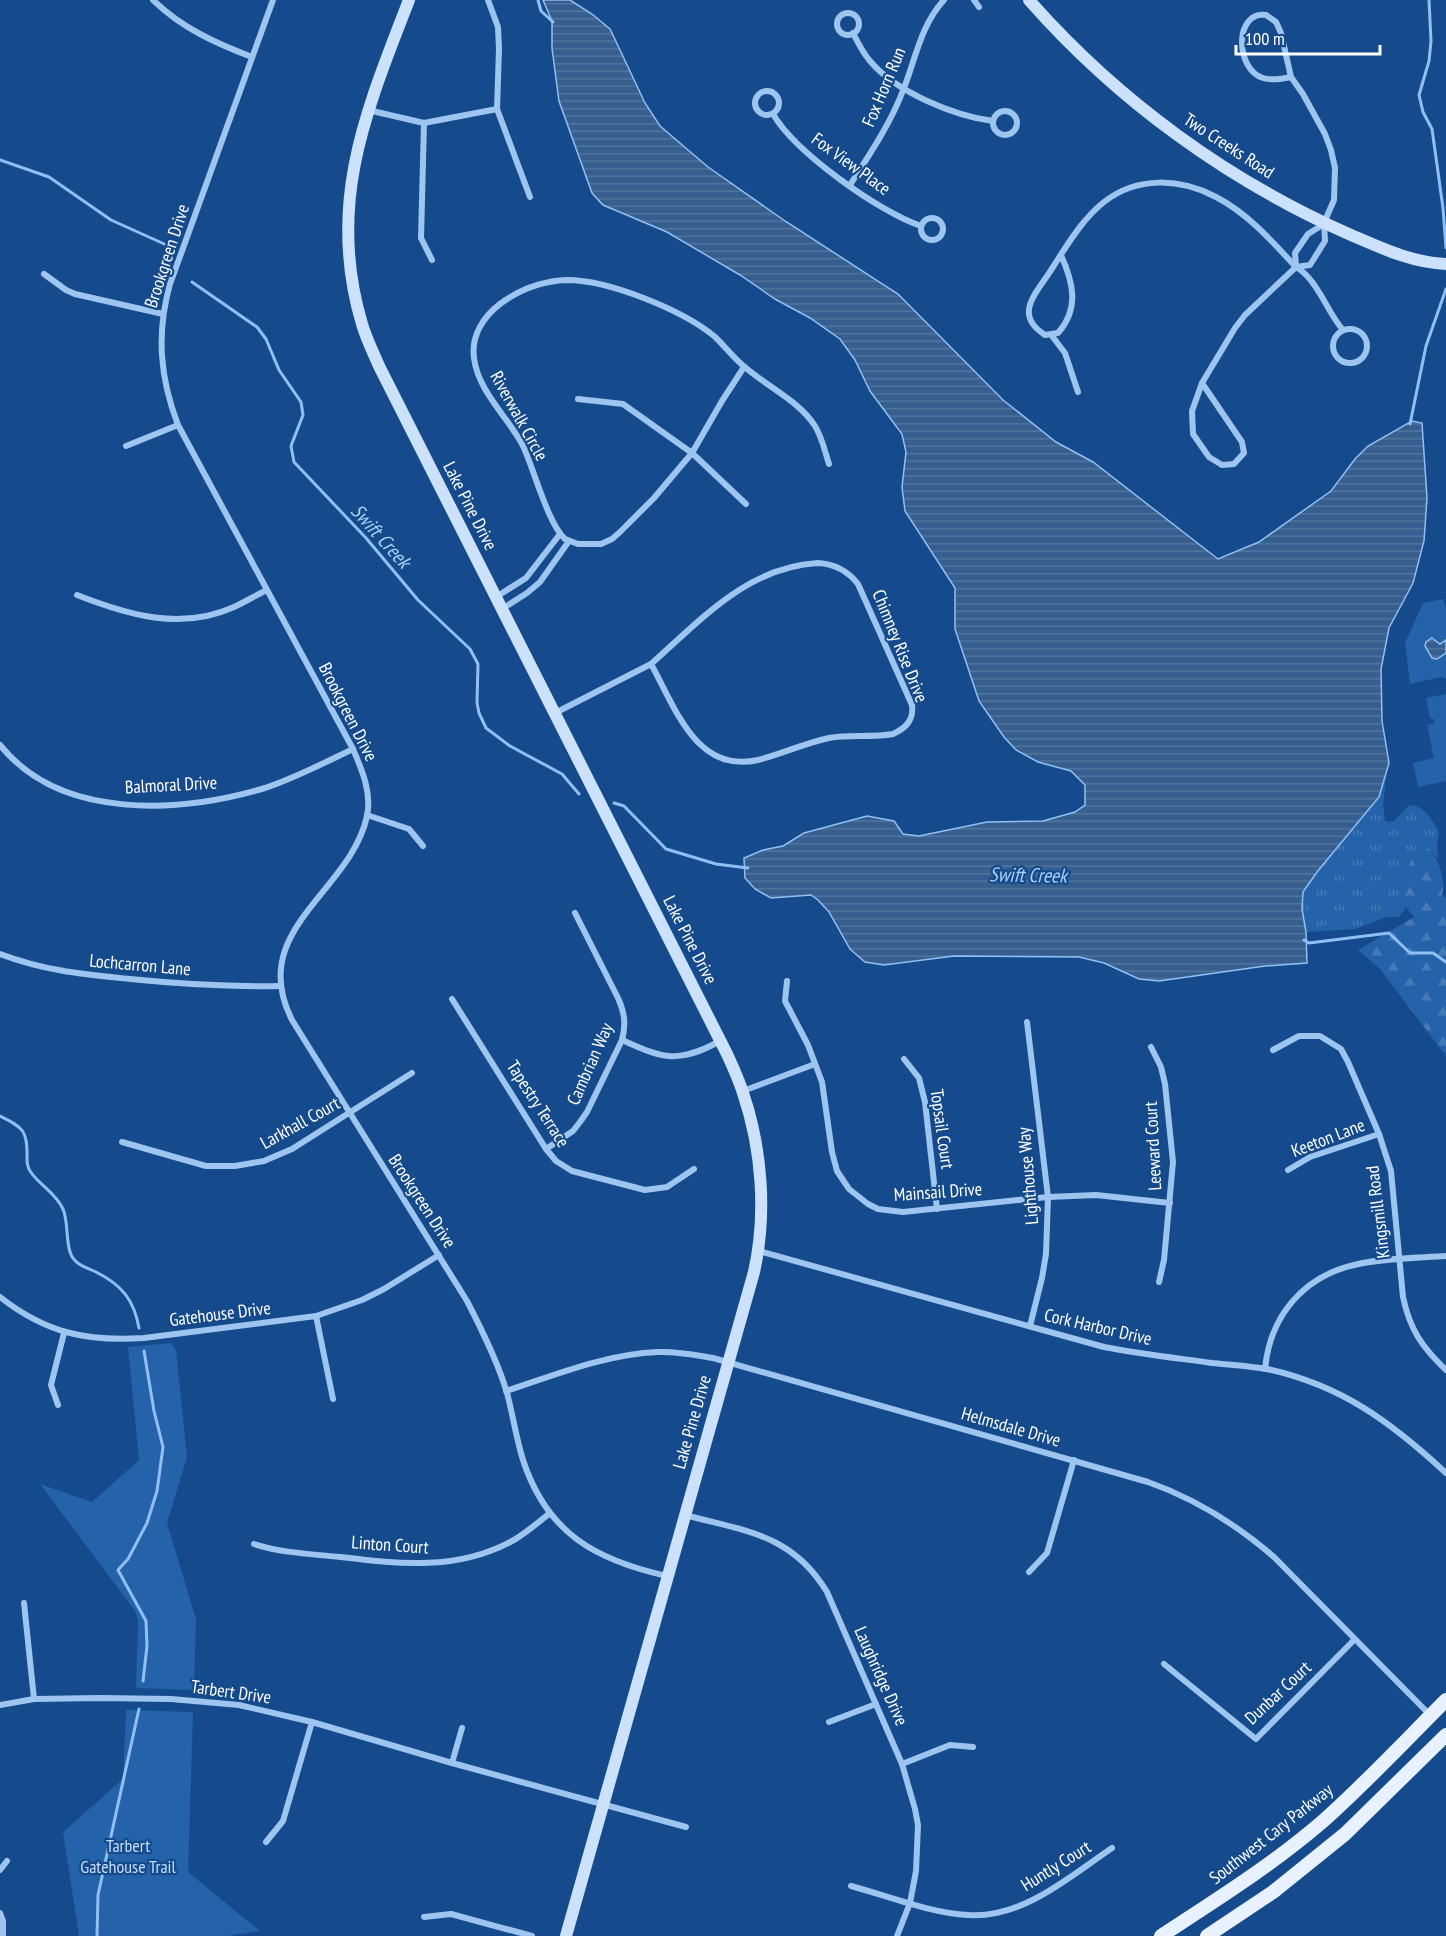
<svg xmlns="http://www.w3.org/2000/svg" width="1446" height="1936" font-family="'PT Sans Narrow',sans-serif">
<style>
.grass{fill:url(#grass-tufts)}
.forest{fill:url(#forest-firs)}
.green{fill:#2463a9}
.water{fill:url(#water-rules);stroke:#90c0f3;stroke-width:1.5}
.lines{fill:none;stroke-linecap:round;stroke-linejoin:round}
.stream{stroke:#90c0f3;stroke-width:3}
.street{stroke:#9ec5f0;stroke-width:6}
.secondary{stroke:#cce1fb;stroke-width:12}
.primary{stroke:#e7f1ff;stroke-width:14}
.labels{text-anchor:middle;stroke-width:4.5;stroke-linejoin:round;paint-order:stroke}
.street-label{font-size:18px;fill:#fff;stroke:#154b8c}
.park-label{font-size:18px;fill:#c4defb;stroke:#154b8c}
.water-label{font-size:20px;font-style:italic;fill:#aacff7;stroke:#154b8c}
</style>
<defs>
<pattern id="grass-tufts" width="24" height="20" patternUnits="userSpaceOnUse" patternTransform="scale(1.5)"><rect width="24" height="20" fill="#2463a9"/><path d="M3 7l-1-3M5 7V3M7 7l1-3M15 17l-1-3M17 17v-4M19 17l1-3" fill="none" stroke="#457ab6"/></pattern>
<pattern id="forest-firs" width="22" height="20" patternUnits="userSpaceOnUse" patternTransform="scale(1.5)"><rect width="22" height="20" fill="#2463a9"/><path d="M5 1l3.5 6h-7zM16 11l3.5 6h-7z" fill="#457ab6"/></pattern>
<pattern id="water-rules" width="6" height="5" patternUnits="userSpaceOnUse" patternTransform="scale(1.5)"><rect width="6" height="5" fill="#365e8e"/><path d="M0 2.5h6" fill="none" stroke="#54769f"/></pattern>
</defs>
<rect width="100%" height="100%" fill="#154b8c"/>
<path class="grass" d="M1387 770 1383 805 1385 821H1394L1409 805C1425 805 1431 820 1439 831L1437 846 1438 859 1429 848 1403 881 1406 907 1399 917H1387L1355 929 1306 932 1302 909 1303 892 1317 872 1379 797Z"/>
<path class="forest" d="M1429 848C1439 861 1446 880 1442 895L1446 898V1056L1380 969 1358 950 1414 917 1406 907 1403 881 1411 860Z"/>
<g class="green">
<polygon points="1443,599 1446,609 1446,679 1441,677 1410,684 1405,643 1423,603"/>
<polygon points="1446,694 1446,781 1418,787 1413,763 1434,758 1427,725 1435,723 1434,719 1430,719 1426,698"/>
<polygon points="171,1343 176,1350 187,1457 167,1523 196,1619 194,1690 136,1688 138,1620 135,1611 40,1484 92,1502 139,1460 128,1347"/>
<polygon points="126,1710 193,1712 188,1872 260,1931 227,1936 79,1936 63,1832 123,1779"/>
</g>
<g class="water">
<polygon points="543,0 570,0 592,14 610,29 645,103 660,126 708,167 785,221 898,294 1003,400 1056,442 1093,462 1218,559 1259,542 1331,491 1355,459 1368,446 1412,421 1422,423 1427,498 1424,541 1413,583 1389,628 1381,669 1382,721 1389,763 1379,797 1317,872 1303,892 1302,909 1306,932 1307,963 1265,966 1159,981 1139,979 1104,963 1079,957 954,956 884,965 865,962 850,949 829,912 818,900 811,895 771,898 755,889 745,878 744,858 763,850 783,846 804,833 867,816 894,821 903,834 919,836 987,822 1043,821 1075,812 1085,805 1085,785 1071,771 1038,762 1016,750 1004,737 979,701 955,629 955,588 905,511 902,487 906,452 902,434 870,391 855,360 840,339 810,318 775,299 740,275 667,232 603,205 592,193 559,101 552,48 552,21"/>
<polygon points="1432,638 1440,644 1446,640 1446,653 1437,659 1432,658 1425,646 1426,642"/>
</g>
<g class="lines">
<g class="stream">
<polyline points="538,0 541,11 553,22"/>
<polyline points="1429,0 1431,41 1429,61 1419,95 1423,112 1432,129 1443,208 1446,248"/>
<polyline points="0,160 49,177 111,220 171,247"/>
<polyline points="192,282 257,327 266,339 279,370 301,402 303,415 291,446 294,462 366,538 418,600 470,649 478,664 477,703 479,713 486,728 510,746 562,774 579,794"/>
<polyline points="1410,424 1426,346 1446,289"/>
<polyline points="614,803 624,806 666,849 716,864 748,868"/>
<polyline points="1304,940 1309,943 1389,933 1410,953 1433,953 1446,962"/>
<path d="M0 1116C23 1127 28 1131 27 1158 27 1163 27 1166 30 1171 39 1185 55 1192 63 1209 69 1222 65 1248 73 1258 78 1266 88 1268 96 1272 122 1285 134 1300 139 1328"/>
<polyline points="143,1681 147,1646 146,1621 118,1570 128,1559 147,1523 157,1491 163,1447 154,1411 144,1351"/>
<polyline points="97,1936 98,1895 139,1709"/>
</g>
<g class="street">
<path d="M153 0C182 28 215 43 252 57"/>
<path d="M273 0 170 284C156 334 160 378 178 425L353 749C362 770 372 793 367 816 351 892 246 930 292 1020L467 1301C482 1330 498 1362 507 1393 513 1415 516 1438 523 1460 547 1533 595 1560 667 1576"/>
<polyline points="488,0 498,27 499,49 497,109 530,197"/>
<polyline points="974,0 979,7"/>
<circle cx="848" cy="24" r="11"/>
<path d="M853 33C858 43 863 53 870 61 896 92 954 116 993 121"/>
<circle cx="767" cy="103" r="12"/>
<polyline points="368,110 424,123 497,109"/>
<circle cx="1005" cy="123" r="12"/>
<path d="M773 114C795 152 879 212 921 226"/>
<polyline points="424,123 421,238 432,260"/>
<path d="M850 185C870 154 891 123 904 88 916 57 921 25 944 0"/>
<circle cx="932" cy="229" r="11"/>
<path d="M1061 255C1073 282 1080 308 1058 333L1045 335C1038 330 1030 324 1029 314 1027 300 1044 282 1051 270 1066 247 1082 219 1104 202 1137 176 1180 178 1216 197 1247 213 1271 240 1294 265 1299 269 1304 272 1308 277 1322 292 1329 314 1343 330"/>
<polyline points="1296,267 1295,253 1308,234 1324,224"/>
<polyline points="44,274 66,290 75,294 163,314"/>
<circle cx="1350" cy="346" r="17"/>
<polyline points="1052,336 1065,353 1078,392"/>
<path d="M744 367 722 401 692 453 654 498 620 532 612 539 601 544H578L565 539C547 522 534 468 522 444 507 416 478 391 474 358 471 336 483 317 500 304 520 289 543 281 567 280 609 280 682 310 714 336 725 346 734 359 746 368 768 387 799 401 815 426 822 437 825 452 829 464"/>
<path d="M1202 383 1242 442 1244 453 1234 464 1222 465 1209 457 1193 434 1192 411 1202 383 1235 328 1245 315 1296 267 1310 265 1325 241 1324 223 1334 200 1335 168 1331 150 1325 134 1303 94 1291 77 1281 33 1276 22 1266 15C1234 11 1235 69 1263 78 1272 81 1282 79 1291 77"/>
<polyline points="578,399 623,404 692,453 746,504"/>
<polyline points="126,446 178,425"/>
<path d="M818 563C835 564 848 571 858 584L912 705C914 720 906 728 893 734 872 738 850 734 829 738 805 743 782 754 758 760 696 774 675 707 651 664 701 620 747 567 818 563Z"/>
<path d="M77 595C128 615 181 631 234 607 245 602 256 595 267 590"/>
<polyline points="496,597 526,578 560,534"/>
<polyline points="502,609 527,593 540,582 569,541"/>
<polyline points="555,713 651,664"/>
<path d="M0 745C61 821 180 813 265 788 295 778 324 763 353 749"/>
<polyline points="367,815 409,829 423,846"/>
<path d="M0 954C46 971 81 974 130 979 180 984 229 987 280 986"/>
<polyline points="787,981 785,1001 808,1045 822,1082 832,1152 837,1171 849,1189 868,1204 878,1209 903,1212 1048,1197 1096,1195 1170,1203"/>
<polyline points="452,999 546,1149 556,1161 572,1171 645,1190 667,1187 694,1169"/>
<polyline points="1027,1022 1048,1197 1046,1254 1042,1278 1030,1326"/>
<path d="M622 1040C664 1059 678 1064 720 1041"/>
<polyline points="1151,1047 1161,1067 1165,1084 1173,1162 1164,1260 1159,1282"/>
<path d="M1273 1050 1299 1036H1320L1341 1049 1348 1062 1379 1134 1391 1171 1403 1297C1410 1330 1422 1347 1446 1370"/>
<polyline points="904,1059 919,1078 925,1102 937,1209"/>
<polyline points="743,1091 815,1064"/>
<polyline points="122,1142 206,1166 235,1166 264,1161 292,1149 412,1073"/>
<path d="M546 1149 573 1131 580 1122 587 1112 622 1040C626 1024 625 1014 618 998L575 913"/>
<polyline points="1288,1170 1310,1157 1379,1134"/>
<path d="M759 1251 1104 1347C1140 1354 1176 1358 1212 1363 1230 1365 1249 1366 1267 1369 1341 1385 1391 1422 1446 1473"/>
<path d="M0 1297C46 1333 87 1342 144 1338L316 1316 362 1300 384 1289 439 1255"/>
<polyline points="316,1316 333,1399"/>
<path d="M1265 1369C1270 1316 1303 1277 1354 1265 1382 1258 1417 1258 1446 1256"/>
<path d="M506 1391C555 1375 606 1354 658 1352 677 1351 695 1355 713 1358L1148 1482C1196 1499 1236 1524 1274 1557L1430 1715"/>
<polyline points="58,1405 51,1385 64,1333"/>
<path d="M685 1515C745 1531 792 1534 827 1592L902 1764 915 1809 918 1825 916 1871 910 1903 897 1936"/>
<path d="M254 1544C282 1553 311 1554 340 1557 399 1564 457 1571 512 1541 525 1534 537 1523 549 1514"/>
<polyline points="1029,1572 1047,1553 1074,1460"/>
<polyline points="24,1603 34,1699"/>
<polyline points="1164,1664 1256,1739 1354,1640"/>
<polyline points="0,1705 34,1699 100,1698 171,1699 239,1705 312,1722 452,1763 686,1827"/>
<polyline points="829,1722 876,1704"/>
<polyline points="452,1763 462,1728"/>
<polyline points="902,1764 950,1745 973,1747"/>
<polyline points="266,1842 283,1821 312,1722"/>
<polyline points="0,1870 7,1861"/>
<path d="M851 1886C888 1896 930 1913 968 1915 1022 1919 1069 1877 1112 1848"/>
<polyline points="0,1913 3,1921 3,1936"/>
<polyline points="424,1917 451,1914 532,1936"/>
</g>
<g class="secondary">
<path d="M409 0C366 111 326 204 362 324 366 338 373 352 379 366L727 1054C733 1067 739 1080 743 1093 762 1149 767 1214 754 1272L566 1936"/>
<path d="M1029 0C1117 100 1228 181 1351 235 1381 248 1413 263 1446 264"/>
</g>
<g class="primary">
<path d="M1161 1936C1216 1900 1272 1865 1322 1822 1365 1784 1405 1741 1446 1700"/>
<polyline points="1207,1936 1273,1892 1345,1834 1446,1735"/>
</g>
</g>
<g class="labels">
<g class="street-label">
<text transform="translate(884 87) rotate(-67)" y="6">Fox Horn Run</text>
<text transform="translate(1229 146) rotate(33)" y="6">Two Creeks Road</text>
<text transform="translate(851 164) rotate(36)" y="6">Fox View Place</text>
<text transform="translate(167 256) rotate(-72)" y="6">Brookgreen Drive</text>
<text transform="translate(519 416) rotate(61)" y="6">Riverwalk Circle</text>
<text transform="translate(470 506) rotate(63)" y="6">Lake Pine Drive</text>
<text transform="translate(900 646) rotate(68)" y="6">Chimney Rise Drive</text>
<text transform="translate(348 712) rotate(63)" y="6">Brookgreen Drive</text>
<text transform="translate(171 785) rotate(-3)" y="6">Balmoral Drive</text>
<text transform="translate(690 940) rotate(63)" y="6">Lake Pine Drive</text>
<text transform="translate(140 965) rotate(5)" y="6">Lochcarron Lane</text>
<text transform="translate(590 1064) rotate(-66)" y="6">Cambrian Way</text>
<text transform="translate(538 1104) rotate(57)" y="6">Tapestry Terrace</text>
<text transform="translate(300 1123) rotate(-29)" y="6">Larkhall Court</text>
<text transform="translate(942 1129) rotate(82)" y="6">Topsail Court</text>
<text transform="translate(1328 1138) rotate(-21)" y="6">Keeton Lane</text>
<text transform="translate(1153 1146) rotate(-93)" y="6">Leeward Court</text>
<text transform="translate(1028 1176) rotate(-95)" y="6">Lighthouse Way</text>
<text transform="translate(938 1192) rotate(-4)" y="6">Mainsail Drive</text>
<text transform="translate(422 1201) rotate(57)" y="6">Brookgreen Drive</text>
<text transform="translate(1378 1212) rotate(-97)" y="6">Kingsmill Road</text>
<text transform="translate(220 1314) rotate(-7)" y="6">Gatehouse Drive</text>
<text transform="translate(1098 1327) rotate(13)" y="6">Cork Harbor Drive</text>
<text transform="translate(692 1422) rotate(-74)" y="6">Lake Pine Drive</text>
<text transform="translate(1011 1427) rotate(16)" y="6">Helmsdale Drive</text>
<text transform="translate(390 1545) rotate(4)" y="6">Linton Court</text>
<text transform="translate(881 1676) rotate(66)" y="6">Laughridge Drive</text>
<text transform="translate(231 1692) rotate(8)" y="6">Tarbert Drive</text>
<text transform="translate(1278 1693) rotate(-43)" y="6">Dunbar Court</text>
<text transform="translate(1271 1834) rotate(-38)" y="6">Southwest Cary Parkway</text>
<text transform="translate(1056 1866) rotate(-32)" y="6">Huntly Court</text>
</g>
<g class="park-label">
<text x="128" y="1852">Tarbert<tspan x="128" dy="21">Gatehouse Trail</tspan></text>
</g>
<g class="water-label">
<text transform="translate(381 536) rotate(48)" y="7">Swift Creek</text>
<text transform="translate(1028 875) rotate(1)" y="7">Swift Creek</text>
</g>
</g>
<path d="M1236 45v9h144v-9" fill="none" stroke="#ffffff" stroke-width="3"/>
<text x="1245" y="45" font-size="18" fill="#ffffff" stroke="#154b8c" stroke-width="4.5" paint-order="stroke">100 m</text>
</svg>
